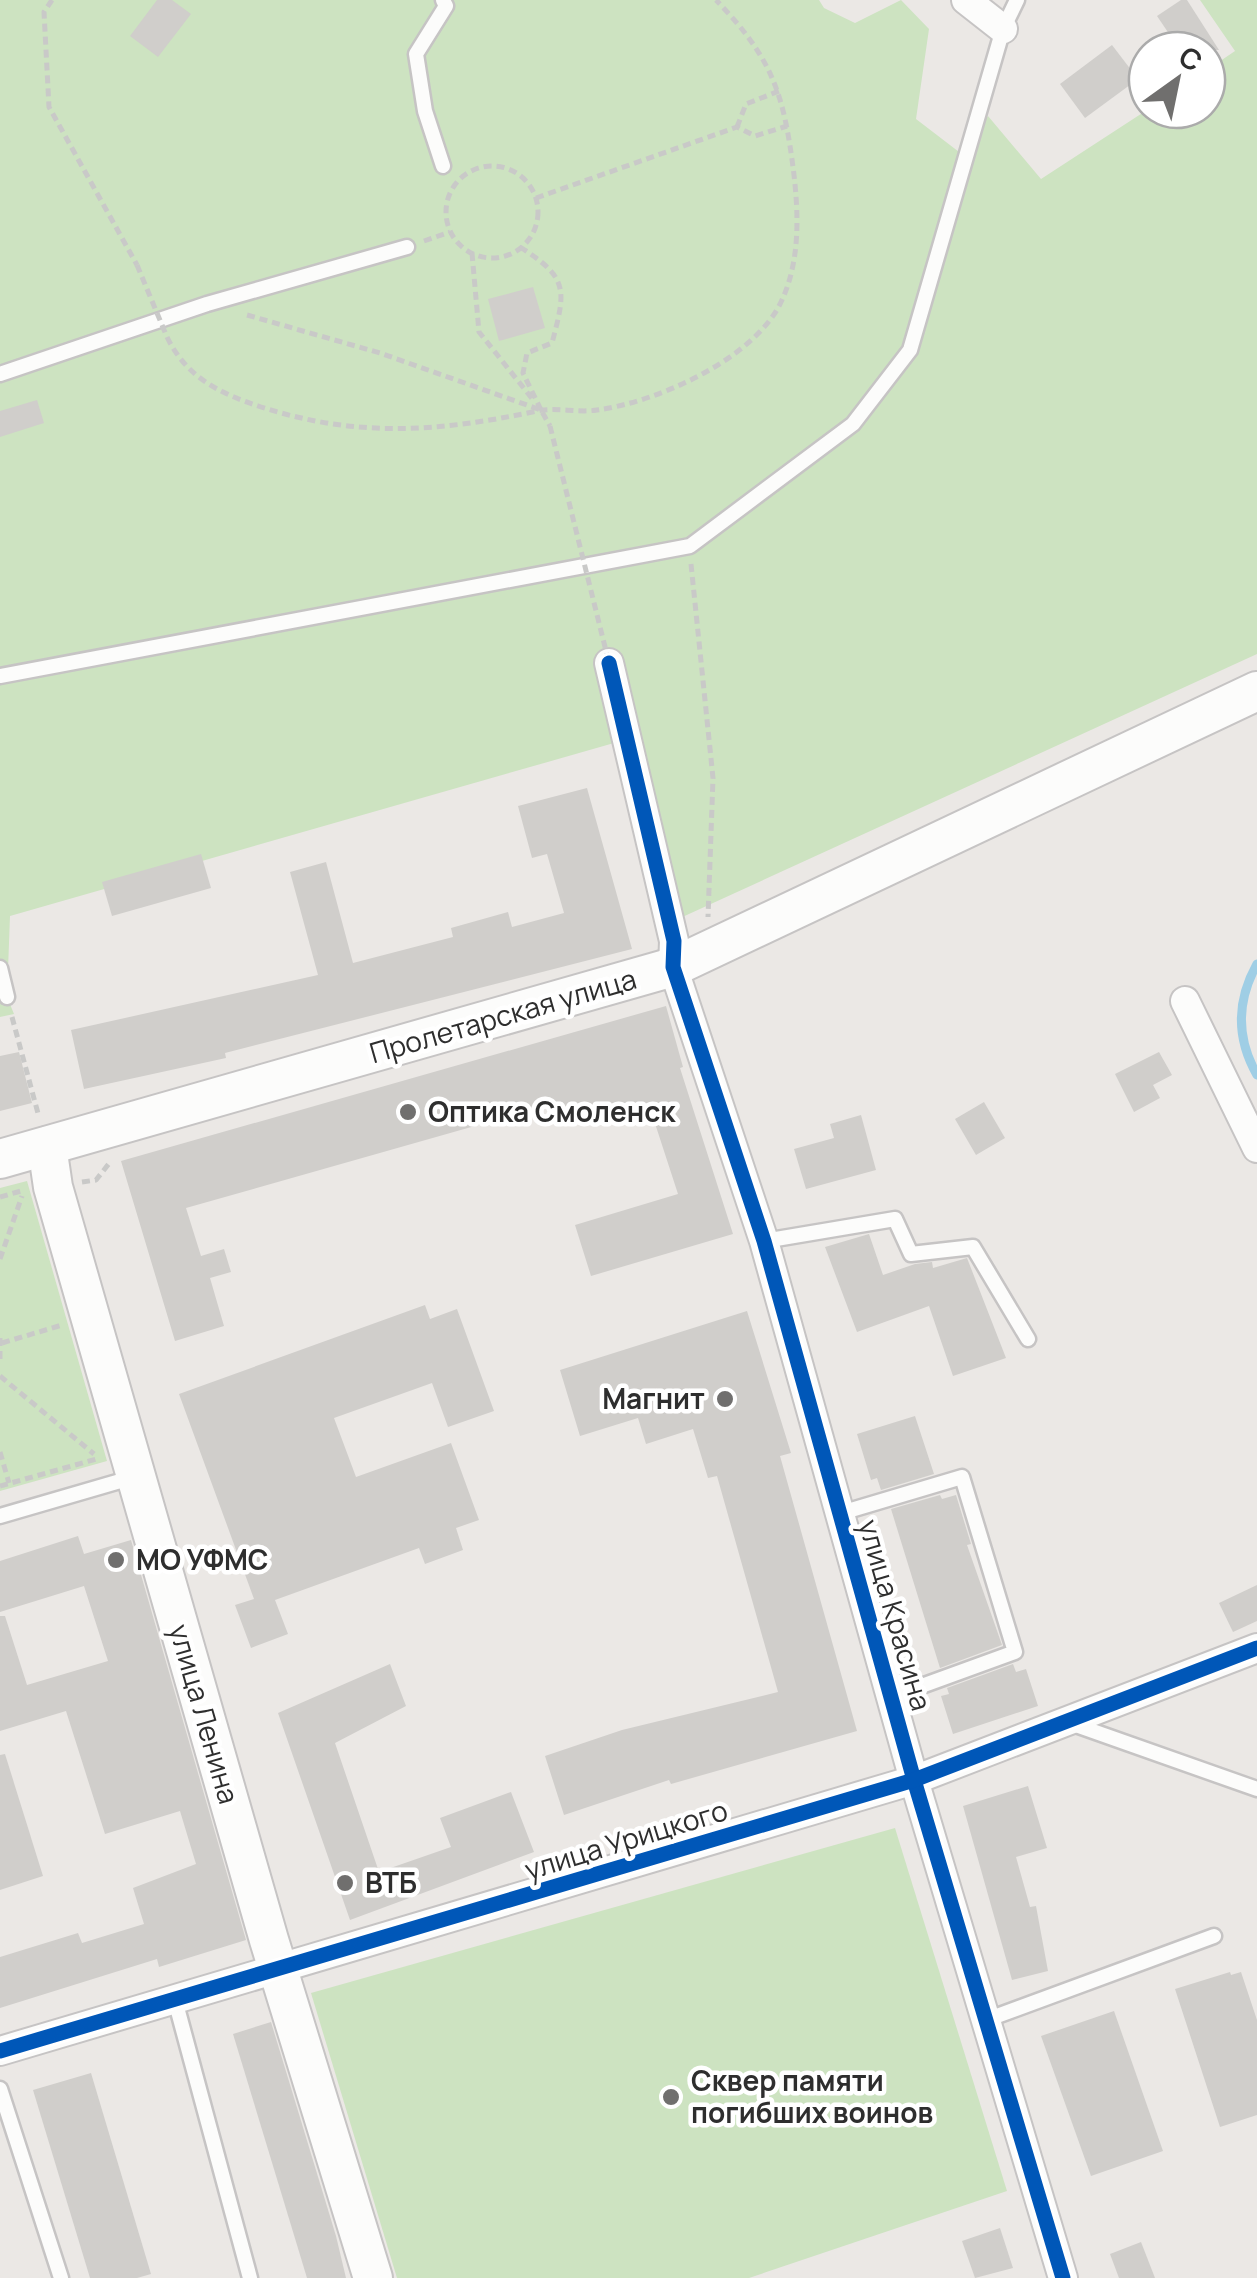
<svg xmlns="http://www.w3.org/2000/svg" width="1257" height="2278" font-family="Manrope,sans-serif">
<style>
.green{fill:#cde3c1}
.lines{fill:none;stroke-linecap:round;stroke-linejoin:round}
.stream{stroke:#9fcee5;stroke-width:9}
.building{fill:#d0cecb}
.lane-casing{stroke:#c6c4c4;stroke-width:19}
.street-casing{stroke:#c6c4c4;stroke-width:32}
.secondary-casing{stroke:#c6c4c4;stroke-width:42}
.path{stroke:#c9c9c8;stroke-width:5;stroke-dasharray:8 5;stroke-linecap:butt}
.lane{stroke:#fcfcfb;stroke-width:14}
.street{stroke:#fcfcfb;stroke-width:28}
.secondary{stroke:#fcfcfb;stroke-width:38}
.path-bridge{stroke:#c9c9c8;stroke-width:5;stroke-dasharray:8 5;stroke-linecap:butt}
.cycleway-casing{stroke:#fff;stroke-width:21}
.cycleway{stroke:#0057b8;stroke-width:15}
.poi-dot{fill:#706f6e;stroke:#fff;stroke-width:4}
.labels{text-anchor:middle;stroke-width:9;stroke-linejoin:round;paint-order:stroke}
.street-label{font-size:28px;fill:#2e2e2e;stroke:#fff}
.poi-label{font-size:28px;font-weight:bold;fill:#2e2e2e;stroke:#fff;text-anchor:start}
</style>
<rect width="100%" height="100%" fill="#ebe8e5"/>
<g class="green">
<polygon points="0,0 819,0 824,8 855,23 901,0 929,29 916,119 963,155 988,116 1041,179 1147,110 1207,110 1207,70 1235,51 1200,0 1257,0 1257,654 678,919 621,741 10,916 7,997 14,1014 0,1017"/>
<polygon points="27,1181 107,1461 0,1491 0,1188"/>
<polygon points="895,1828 1007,2191 749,2278 397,2278 311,1993"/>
</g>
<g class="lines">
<path class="stream" d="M1257 964C1237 1000 1236 1038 1257 1075"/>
</g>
<g class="building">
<polygon points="157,0 172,0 191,14 158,57 130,36"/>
<polygon points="1181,0 1187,0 1219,50 1180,50 1157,16"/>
<polygon points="1112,45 1138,79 1085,118 1060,84"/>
<polygon points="533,287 545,328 499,341 488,299"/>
<polygon points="37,400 44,423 0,437 0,411"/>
<polygon points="587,788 632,949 225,1053 226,1058 84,1089 71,1030 318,975 290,872 326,862 353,963 453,937 451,928 508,912 512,927 564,913 547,854 532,858 518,806"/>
<polygon points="201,854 211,888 112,916 102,882"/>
<polygon points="666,1006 683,1067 680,1068 733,1234 591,1276 575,1225 678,1194 649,1105 600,1119 596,1104 552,1116 549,1105 186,1208 201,1256 224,1249 231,1272 210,1278 224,1326 175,1341 121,1161"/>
<polygon points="19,1052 32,1103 0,1111 0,1056"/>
<polygon points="1159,1052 1172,1075 1153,1085 1160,1098 1134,1112 1115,1074"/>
<polygon points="984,1102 1005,1138 976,1155 955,1119"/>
<polygon points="861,1115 876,1170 806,1189 794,1149 834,1138 830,1124"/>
<polygon points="869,1234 883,1275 915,1264 932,1262 933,1268 967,1258 1006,1358 953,1376 929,1306 857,1332 825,1247"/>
<polygon points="425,1305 430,1319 457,1309 494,1411 448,1427 432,1383 334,1418 356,1477 451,1443 479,1520 456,1528 463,1550 425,1564 419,1548 275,1600 288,1634 251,1648 235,1605 254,1599 179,1394"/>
<polygon points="747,1311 791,1453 780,1456 857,1731 671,1784 669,1780 564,1815 545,1756 622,1730 778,1692 717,1476 708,1478 693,1429 646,1444 638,1418 580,1436 560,1370"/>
<polygon points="915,1416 934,1474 881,1490 877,1478 871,1480 857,1434"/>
<polygon points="940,1495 942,1499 956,1495 971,1544 967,1545 1002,1645 940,1668 891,1509"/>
<polygon points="78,1536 84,1554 131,1540 246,1940 159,1967 157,1959 0,2008 0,1957 78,1933 82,1943 144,1924 133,1888 196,1864 180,1811 105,1834 66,1711 0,1731 0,1616 5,1616 27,1685 108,1661 84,1586 0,1612 0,1561"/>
<polygon points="1257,1585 1257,1621 1233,1632 1219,1603"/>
<polygon points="390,1664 406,1706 335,1743 379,1872 451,1847 440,1818 511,1792 534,1852 350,1920 278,1713"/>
<polygon points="1013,1664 1016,1672 1026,1669 1038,1706 953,1734 941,1696 949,1694 947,1688"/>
<polygon points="5,1754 43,1876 0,1890 0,1755"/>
<polygon points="1028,1786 1047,1848 1016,1857 1030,1907 1036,1906 1048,1971 1012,1980 963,1806"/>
<polygon points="1230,1972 1231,1975 1241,1972 1257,2020 1257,2115 1220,2127 1175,1989"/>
<polygon points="1114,2011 1163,2151 1091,2176 1041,2036"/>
<polygon points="271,2022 336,2236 346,2278 307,2278 233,2034"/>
<polygon points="91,2073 151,2274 137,2278 90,2278 33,2090"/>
<polygon points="1000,2228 1013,2268 975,2278 962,2241"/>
<polygon points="1141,2242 1155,2278 1119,2278 1110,2254"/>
</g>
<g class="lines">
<g class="lane-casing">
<g id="lane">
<polyline points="443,0 446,6 416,54 425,111 443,166"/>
<polyline points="0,374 207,304 407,247"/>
<polyline points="0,676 690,546 853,424 910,350 1003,29 1017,0"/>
<polyline points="0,968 7,997"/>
<polyline points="764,1241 895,1219 911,1254 973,1247 1028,1339"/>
<polyline points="841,1513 962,1477 1015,1652 894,1696"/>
<polyline points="0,1516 134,1477"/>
<polyline points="1070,1723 1257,1789"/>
<polyline points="175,2000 250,2278"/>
<polyline points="986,2020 1214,1936"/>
<polyline points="0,2089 61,2278"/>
</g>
</g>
<g class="street-casing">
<g id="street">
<polyline points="966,0 1003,29"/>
<polyline points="609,663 674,941 673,967 764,1241 914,1780 1063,2278"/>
<polyline points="1185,1001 1257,1148"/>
<polyline points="0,2051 914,1780 1257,1648"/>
</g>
</g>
<g class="secondary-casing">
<g id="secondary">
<polyline points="47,1146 53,1187 269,1940 373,2278"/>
<polyline points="0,1159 673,967 1257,691"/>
</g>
</g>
<g class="path">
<polyline points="52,0 44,12 49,107 137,265"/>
<polyline points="737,127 746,104 779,91"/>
<circle cx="492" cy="212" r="46"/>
<polyline points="536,198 737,127 755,136 787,126"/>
<polyline points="424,241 450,232"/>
<path d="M520 247C569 278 566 290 552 343L527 353 523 373 541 410"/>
<polyline points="472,253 479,332 534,401"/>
<polyline points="247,315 380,353 541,410 550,426"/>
<path d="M167 337C187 378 219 393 261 407 358 438 438 432 537 411 556 407 578 413 597 410 656 402 747 362 778 308 800 267 799 219 794 175 784 94 773 59 716 0"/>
<polyline points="691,564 713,778 708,917"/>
<polyline points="12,1017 39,1117"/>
<polyline points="82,1182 96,1180 111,1161"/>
<polyline points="0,1197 21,1191"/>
<polyline points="0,1259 22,1196"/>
<polyline points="0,1338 0,1361"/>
<polyline points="2,1343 62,1325"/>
<polyline points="0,1376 94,1454"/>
<polyline points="0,1452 9,1483"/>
<polyline points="0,1486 100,1458"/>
</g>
<use href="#lane" class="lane"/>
<use href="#street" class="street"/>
<use href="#secondary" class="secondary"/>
<g class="path-bridge">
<polyline points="137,265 167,337"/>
<polyline points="550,426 609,663"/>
</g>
<g class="cycleway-casing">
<g id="cycleway">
<polyline points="609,663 674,941 673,967 764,1241 914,1780 1063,2278"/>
<polyline points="0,2051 914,1780 1257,1648"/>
</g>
</g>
<use href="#cycleway" class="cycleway"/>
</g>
<g class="poi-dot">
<circle cx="408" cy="1112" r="10"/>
<circle cx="725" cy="1399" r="10"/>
<circle cx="116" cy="1560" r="10"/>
<circle cx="345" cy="1883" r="10"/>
<circle cx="671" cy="2097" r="10"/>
</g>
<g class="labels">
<g class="street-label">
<text transform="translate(503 1016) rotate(-16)" y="10">Пролетарская улица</text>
<text transform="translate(895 1615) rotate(74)" y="10">улица Красина</text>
<text transform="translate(204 1714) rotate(74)" y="10">улица Ленина</text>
<text transform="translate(626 1840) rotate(-17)" y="10">улица Урицкого</text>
</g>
<g class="poi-label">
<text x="428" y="1122">Оптика Смоленск</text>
<text x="705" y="1409" text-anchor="end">Магнит</text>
<text x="136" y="1570">МО УФМС</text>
<text x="365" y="1893">ВТБ</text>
<text x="691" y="2091">Сквер памяти<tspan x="691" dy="32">погибших воинов</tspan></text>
</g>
</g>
<g transform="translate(1177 80) rotate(33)"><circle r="48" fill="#ffffff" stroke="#ababab" stroke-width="2.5"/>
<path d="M0-8L18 38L0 25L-18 38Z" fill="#706f6e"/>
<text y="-15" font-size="28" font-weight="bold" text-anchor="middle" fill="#2e2e2e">С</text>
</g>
</svg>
